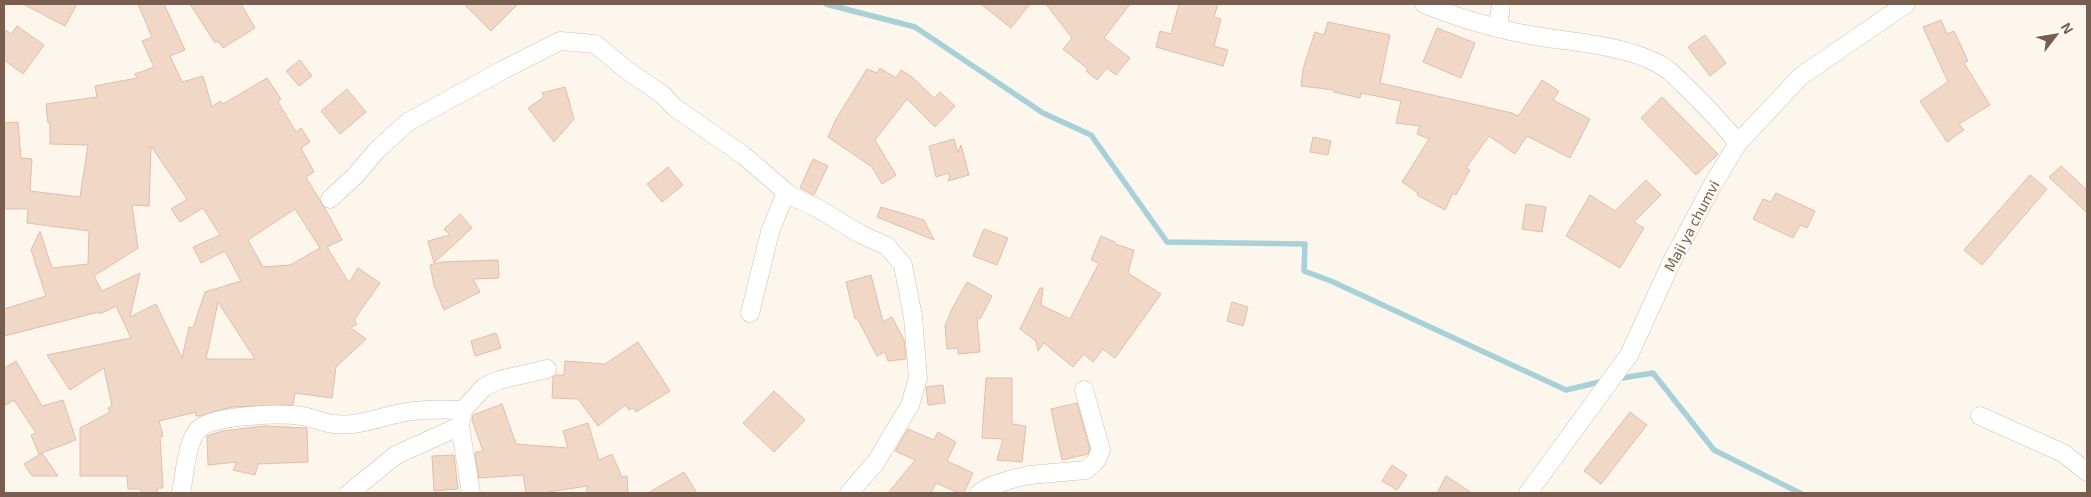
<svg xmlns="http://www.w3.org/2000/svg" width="2091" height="497" font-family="'Exo 2',sans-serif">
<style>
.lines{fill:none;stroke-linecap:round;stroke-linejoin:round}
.stream{stroke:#a7d0d8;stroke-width:5.5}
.building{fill:#f1d7c5;stroke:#e3bea5;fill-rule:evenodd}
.street-casing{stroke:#cfbfb1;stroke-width:19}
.street{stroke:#fff;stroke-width:18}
.labels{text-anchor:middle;stroke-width:4.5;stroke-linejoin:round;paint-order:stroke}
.street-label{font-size:15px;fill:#785e4f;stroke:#fffaf3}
</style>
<rect width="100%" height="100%" fill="#fcf6ec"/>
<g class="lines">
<g class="stream">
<polyline points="826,4 915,27 1043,113 1091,135 1167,242 1305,244 1304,271 1331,281 1566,390 1604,381"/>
<polyline points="1616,379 1653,373 1714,450 1800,493"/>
</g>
</g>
<g class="building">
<polygon points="23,4 77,4 65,26"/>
<path d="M138 4H164L185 50 170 56 182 82 203 76 212 107 220 101 223 104 267 78 281 99 278 102 296 132 301 128 310 142 301 148 314 172 306 177 330 217 342 240 327 247 349 283 358 268 380 283 354 320 357 324 351 328 366 339 336 367 332 398 295 393 293 405 232 407 199 416H196V412L159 421 163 436 160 437 163 488H157L158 493H141V489H128L127 476H80V428L110 412 108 408 112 406 104 368 70 390 47 355 131 338 116 306 100 314 99 312 4 336V309L46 296 31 250 40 231 52 268 88 264 89 231 27 223 28 209H4V123L18 122 21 158 32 159 30 191 80 197 88 145 50 144V123H48L46 104 97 97 95 86 137 78 135 74 154 67 142 41 152 37ZM151 146 187 199 171 209 180 222 203 208 220 235 193 247 201 263 225 251 241 281 205 292 193 328 189 327 182 358 156 304 130 317 140 273 102 291 94 276 138 248 132 205 149 206ZM295 209 320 248 290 265 263 267 248 240ZM218 302 255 359H206Z"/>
<polygon points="190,4 241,4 255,28 223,48 218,41 215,43"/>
<polygon points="464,4 518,4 491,31"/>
<polygon points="981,4 1030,4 1011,28"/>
<polygon points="1046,4 1130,4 1104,38 1130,58 1116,75 1107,68 1097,80 1086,71 1088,69 1063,49 1072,38"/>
<polygon points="1179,4 1218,4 1214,17 1221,19 1214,46 1228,50 1223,66 1156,47 1160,31 1171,34"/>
<polygon points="1941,20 1947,34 1954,31 1968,61 1964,63 1990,105 1959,124 1964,130 1947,142 1920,101 1948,82 1923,27"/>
<polygon points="1328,22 1390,35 1380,83 1512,113 1517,116 1519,115 1542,80 1559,91 1553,100 1590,119 1570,158 1527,136 1515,154 1489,136 1466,168 1470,170 1456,195 1453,193 1445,210 1417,195 1418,193 1402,182 1429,139 1417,134 1420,126 1396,123 1401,101 1361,93 1360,98 1334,92 1334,90 1301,86 1303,69 1315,32 1324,35"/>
<polygon points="17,26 44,45 23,74 4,60 4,29 11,34"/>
<polygon points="1437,28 1475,43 1461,78 1423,62"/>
<polygon points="1705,35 1726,63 1710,76 1688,47"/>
<polygon points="300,60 312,76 299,86 286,71"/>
<polygon points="880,68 896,78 901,70 912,77 934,98 940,92 955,106 935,127 907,99 875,140 896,175 882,184 872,167 828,137 836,119 867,69 877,73"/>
<polygon points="565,87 574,119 554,142 528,108 544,97 542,93"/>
<polygon points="347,89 366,112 340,134 321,111"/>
<polygon points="1662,97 1718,154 1696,175 1641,118"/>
<polygon points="1313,137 1331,141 1328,155 1310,152"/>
<polygon points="954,139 958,153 961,145 969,175 948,181 950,176 948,173 936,177 929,146"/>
<polygon points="813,159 828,166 814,195 800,188"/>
<polygon points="2061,166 2087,190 2087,213 2049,177"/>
<polygon points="668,167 683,185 662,202 647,184"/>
<polygon points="2030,175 2047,189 1982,265 1964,250"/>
<polygon points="1646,180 1661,195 1634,222 1644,228 1620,268 1566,236 1590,195 1615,211"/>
<polygon points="1776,193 1815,211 1807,228 1800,225 1793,238 1753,219 1763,199 1771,202"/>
<polygon points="1526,204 1546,207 1542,232 1522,229"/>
<polygon points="881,207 924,220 934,240 877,217"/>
<polygon points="460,214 472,228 434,263 428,241 450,235 444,229"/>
<polygon points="984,229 1008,238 997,265 973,256"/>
<polygon points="1101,236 1115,242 1115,244 1134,250 1128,273 1161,294 1115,358 1103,349 1093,362 1084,354 1073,367 1044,343 1038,351 1036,341 1020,329 1040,288 1043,288 1041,305 1070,319 1099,263 1091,260"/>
<polygon points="498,260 499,278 473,279 480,292 444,310 434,285 430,265 441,262"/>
<polygon points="871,275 883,322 892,317 904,340 906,359 888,361 885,352 877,356 857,318 855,319 846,282"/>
<polygon points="967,282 992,296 980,319 977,317 980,352 958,354 958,348 947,349 945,326 952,309"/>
<polygon points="1232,302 1248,307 1243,326 1227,321"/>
<polygon points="496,333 501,348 475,356 471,341"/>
<polygon points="638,342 670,391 636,412 633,408 629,410 625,405 598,426 578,399 552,398 553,377 556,375 564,375 565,361 605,364"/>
<polygon points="16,361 42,406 63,400 76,440 39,454 31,435 36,433 14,400 4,406 4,368"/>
<polygon points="986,378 1012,378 1012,424 1026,426 1022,462 997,460 1003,439 982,438"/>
<polygon points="943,385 945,403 928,405 926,387"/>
<polygon points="774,391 805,420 774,452 743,423"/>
<polygon points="1077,403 1090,449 1088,454 1062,460 1051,409"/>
<polygon points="502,404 516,444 568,448 563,431 588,423 599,460 612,454 622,477 627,476 628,493 587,493 587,486 542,493 526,493 523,475 479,478 475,454 476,452 483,451 472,420 473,415"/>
<polygon points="1630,412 1647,425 1601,484 1584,471"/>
<polygon points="264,426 307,428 308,462 258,464 255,475 233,470 237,462 208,465 207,436 222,431"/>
<polygon points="908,429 934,440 938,432 956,442 947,461 973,473 964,493 959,493 936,483 931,493 888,493 915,460 895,451"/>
<polygon points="42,453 58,476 32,476 24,464"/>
<polygon points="454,455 458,489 434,491 432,456"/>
<polygon points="1392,465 1407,475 1397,490 1382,481"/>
<polygon points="684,472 697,493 648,493"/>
<polygon points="1446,476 1472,493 1437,493"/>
</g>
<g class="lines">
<g class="street-casing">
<g id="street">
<path d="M1424 4C1455 17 1486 26 1519 33 1562 42 1618 43 1657 63 1668 68 1675 76 1684 85 1703 103 1721 122 1738 143"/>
<polyline points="1498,28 1501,4"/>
<polyline points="330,199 355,176 377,150 408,122 503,70 560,41 595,44 628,71 663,95 674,107 743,155 791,196 819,209 860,234 887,246 903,265 913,317 918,378 910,405 876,462 849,493"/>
<polyline points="750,313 770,232 786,192"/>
<polyline points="1980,416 2063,453 2087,472"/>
<polyline points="460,426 471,493"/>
<path d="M181 493C185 476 186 439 200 428 216 415 280 413 301 416 312 417 323 423 334 424 358 427 383 416 406 412 425 409 443 409 463 410L484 387 499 380 547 369"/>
<polyline points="349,493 396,455 460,426 463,410"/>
<polyline points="979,493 991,486 1012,479 1030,475 1086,470 1096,461 1101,450 1084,390"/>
<polyline points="1528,493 1629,355 1672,261 1712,186 1738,143 1801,76 1906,4"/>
</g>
</g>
<use href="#street" class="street"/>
</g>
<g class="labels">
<g class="street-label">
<text transform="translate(1692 226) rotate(-62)" y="5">Maji ya chumvi</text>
</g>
</g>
<rect width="2091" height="497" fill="none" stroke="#785e4f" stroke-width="10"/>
<g transform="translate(2056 35) rotate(59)" stroke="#fffaf3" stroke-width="4" paint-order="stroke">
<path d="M0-4L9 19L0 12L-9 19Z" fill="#785e4f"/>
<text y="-8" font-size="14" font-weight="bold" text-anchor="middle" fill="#785e4f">N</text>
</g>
</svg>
